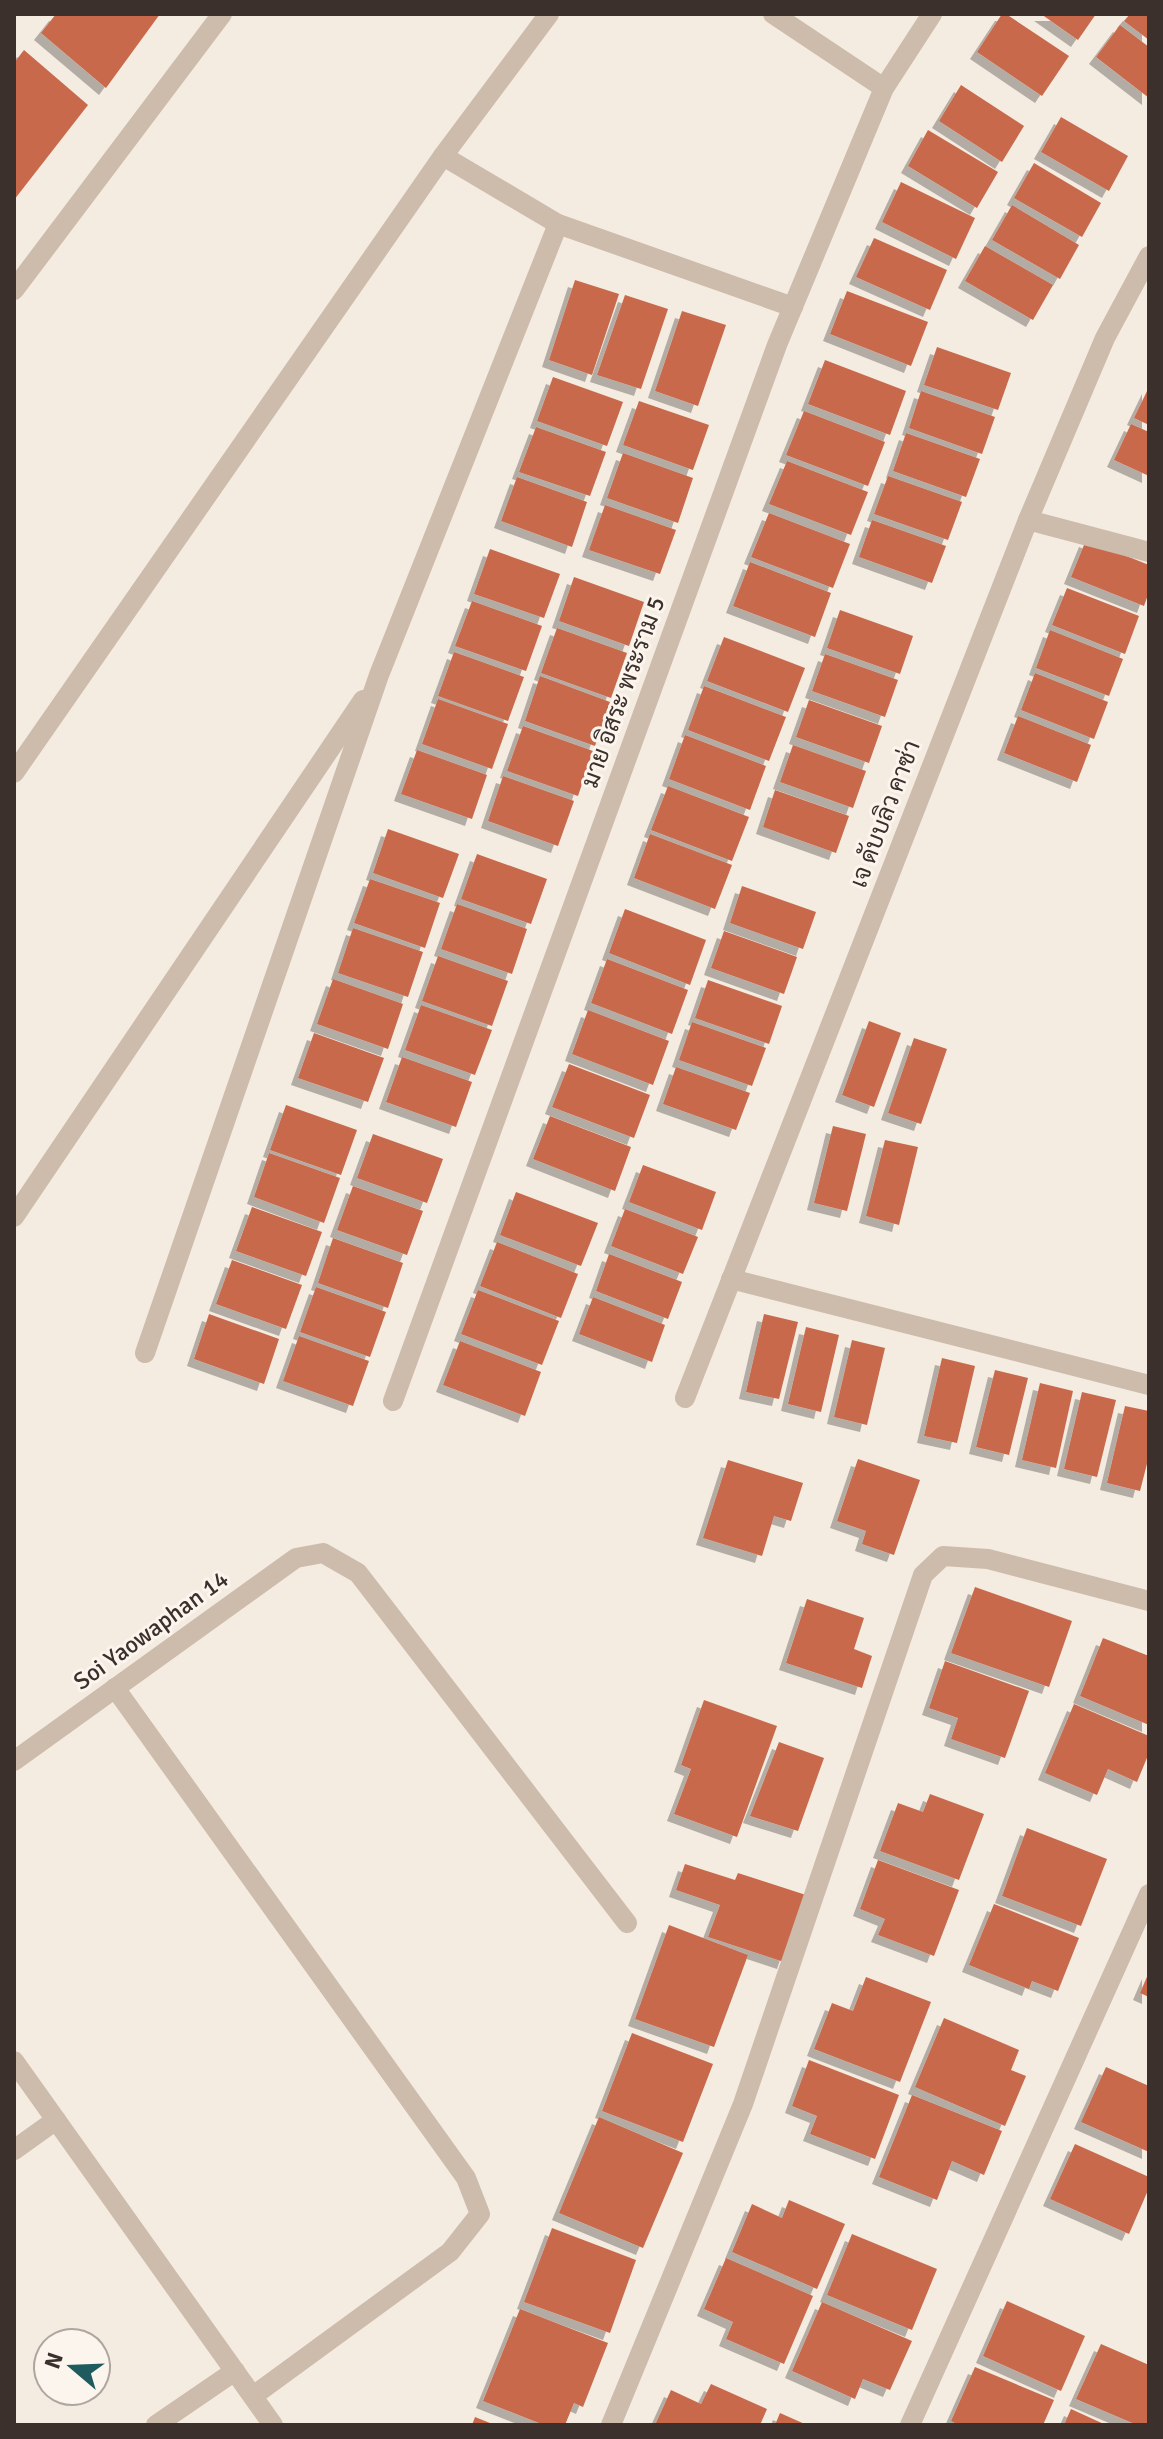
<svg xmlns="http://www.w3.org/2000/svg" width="1163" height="2439" font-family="Signika,Sarabun,sans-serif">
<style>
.building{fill:#c8694b;filter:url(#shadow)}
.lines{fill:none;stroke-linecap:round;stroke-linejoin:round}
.minor{stroke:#cdbbac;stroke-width:20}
.labels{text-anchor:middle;stroke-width:6;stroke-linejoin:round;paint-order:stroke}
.street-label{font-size:24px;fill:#3b302b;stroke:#fbf5ee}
</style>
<defs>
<filter id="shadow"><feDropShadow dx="-7" dy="7" stdDeviation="0" flood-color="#0004"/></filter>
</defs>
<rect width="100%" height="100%" fill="#f4ebe1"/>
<g class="building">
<polygon points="56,14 160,14 106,88 41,33"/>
<polygon points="1002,14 1006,14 1069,56 1042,96 977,52"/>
<polygon points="1041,14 1096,14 1078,40"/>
<polygon points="1130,14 1149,14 1149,40 1124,21"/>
<polygon points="1120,25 1149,47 1149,98 1096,57"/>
<polygon points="24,50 88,105 14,200 14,63"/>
<polygon points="961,85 1024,126 1002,162 939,121"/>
<polygon points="1061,117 1128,156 1109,191 1041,152"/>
<polygon points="928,130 998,172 977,208 908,166"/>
<polygon points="1034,163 1101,203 1082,237 1014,198"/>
<polygon points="901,182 975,218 956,259 882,222"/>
<polygon points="1012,205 1079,245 1060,279 992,240"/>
<polygon points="874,238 947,270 930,310 856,277"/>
<polygon points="985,246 1053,285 1033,320 965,281"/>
<polygon points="575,280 619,294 592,375 549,360"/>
<polygon points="847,291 928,322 911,366 830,334"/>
<polygon points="625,295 668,309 641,389 597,375"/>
<polygon points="682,311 726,325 698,406 655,391"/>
<polygon points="937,347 1011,373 998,410 924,385"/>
<polygon points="825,360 906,391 890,435 808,404"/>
<polygon points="553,377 623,402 607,446 537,421"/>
<polygon points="1149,387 1149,425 1134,418"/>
<polygon points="921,391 995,417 982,454 909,428"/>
<polygon points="639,401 709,425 693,470 623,445"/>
<polygon points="804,411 885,442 868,486 786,455"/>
<polygon points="1131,424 1149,432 1149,476 1114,460"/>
<polygon points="536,427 606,452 590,496 519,472"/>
<polygon points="906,433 980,459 966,497 893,471"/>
<polygon points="623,453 693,478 678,523 607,498"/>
<polygon points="787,461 868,492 851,535 769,504"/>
<polygon points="888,476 962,502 948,540 874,514"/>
<polygon points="517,477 587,502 572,547 501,521"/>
<polygon points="605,505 676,530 660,574 589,550"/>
<polygon points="769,513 850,544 833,588 751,557"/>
<polygon points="872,520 946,546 932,583 859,557"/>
<polygon points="1086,540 1149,565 1149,592 1144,606 1071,577"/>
<polygon points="490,549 560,574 544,618 474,594"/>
<polygon points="750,562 831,593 815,637 733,606"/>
<polygon points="574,577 644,602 629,646 559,621"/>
<polygon points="1067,588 1139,616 1125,654 1052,625"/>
<polygon points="472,601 542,626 526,671 455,646"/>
<polygon points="840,610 913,636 900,674 827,648"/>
<polygon points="557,628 627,653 611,698 541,673"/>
<polygon points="1050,630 1123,659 1109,696 1036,668"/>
<polygon points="724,637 805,668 788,712 707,681"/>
<polygon points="454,652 524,677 508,721 438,696"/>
<polygon points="825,654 898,680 885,717 812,691"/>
<polygon points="1035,673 1108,702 1094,739 1021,710"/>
<polygon points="540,676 610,702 595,746 525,721"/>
<polygon points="704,686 786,717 769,761 688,730"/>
<polygon points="438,699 508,724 492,769 422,744"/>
<polygon points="809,700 882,726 869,763 796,737"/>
<polygon points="1018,716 1091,745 1077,782 1004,753"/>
<polygon points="523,726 593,751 578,796 507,771"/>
<polygon points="685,735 766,766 750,810 669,779"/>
<polygon points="793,745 866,771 853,808 780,782"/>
<polygon points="417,750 487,775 472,819 401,794"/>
<polygon points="503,776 574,801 558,846 488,821"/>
<polygon points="668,786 749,817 732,861 651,830"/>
<polygon points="775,790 849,816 836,853 763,827"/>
<polygon points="388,829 459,854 443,898 373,873"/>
<polygon points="650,834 732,865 715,909 634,878"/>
<polygon points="477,854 547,879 531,924 461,899"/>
<polygon points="370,879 440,903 425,948 354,923"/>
<polygon points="742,886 816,912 803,949 730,923"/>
<polygon points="457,904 527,929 512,974 441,949"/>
<polygon points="625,909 706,940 690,985 609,953"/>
<polygon points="353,928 423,952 408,997 338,973"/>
<polygon points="724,931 797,957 784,994 711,968"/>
<polygon points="438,956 508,981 492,1026 422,1001"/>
<polygon points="607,959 688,990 672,1034 591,1003"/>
<polygon points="333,979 403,1004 388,1049 317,1024"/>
<polygon points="708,980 782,1006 769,1044 695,1018"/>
<polygon points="421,1005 492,1030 475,1075 405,1050"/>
<polygon points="588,1010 669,1041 653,1085 572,1054"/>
<polygon points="869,1021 901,1033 874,1107 842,1095"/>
<polygon points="692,1022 766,1048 752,1086 679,1060"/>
<polygon points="314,1033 384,1058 368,1102 298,1078"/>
<polygon points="914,1038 947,1049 921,1124 888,1113"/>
<polygon points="402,1057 472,1082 456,1127 386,1102"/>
<polygon points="569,1064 650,1095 634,1138 552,1107"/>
<polygon points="676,1067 750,1093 736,1130 663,1104"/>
<polygon points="286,1105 357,1130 341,1175 270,1150"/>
<polygon points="550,1116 631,1147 615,1191 533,1159"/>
<polygon points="833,1126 866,1134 847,1211 814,1203"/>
<polygon points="373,1134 443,1159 427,1203 357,1178"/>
<polygon points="885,1140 918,1147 899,1225 866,1216"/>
<polygon points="269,1153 340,1178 324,1223 254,1197"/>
<polygon points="643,1165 716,1192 702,1230 629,1202"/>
<polygon points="353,1186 423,1211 407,1255 337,1230"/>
<polygon points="516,1192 598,1223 581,1266 500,1235"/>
<polygon points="252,1207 322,1232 306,1276 236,1251"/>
<polygon points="625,1209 698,1237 683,1274 611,1246"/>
<polygon points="333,1238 403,1263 388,1308 318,1283"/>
<polygon points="497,1242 578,1274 561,1318 480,1286"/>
<polygon points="609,1254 682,1282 668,1319 596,1291"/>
<polygon points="232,1260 302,1285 286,1329 216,1304"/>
<polygon points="316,1287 386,1312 370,1357 300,1332"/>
<polygon points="478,1290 559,1321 542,1365 461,1334"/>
<polygon points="593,1297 665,1325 652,1362 579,1334"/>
<polygon points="209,1314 279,1339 264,1384 194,1359"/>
<polygon points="764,1314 798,1322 779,1399 746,1392"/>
<polygon points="806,1327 839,1335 821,1412 788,1404"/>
<polygon points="299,1336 369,1361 353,1406 283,1381"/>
<polygon points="852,1340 885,1348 867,1425 834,1417"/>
<polygon points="460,1341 541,1372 525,1416 443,1385"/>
<polygon points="942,1358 975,1366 957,1443 924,1436"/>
<polygon points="995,1370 1028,1378 1009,1455 976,1447"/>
<polygon points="1040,1383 1073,1391 1056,1468 1022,1460"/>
<polygon points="1082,1392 1116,1400 1097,1477 1064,1469"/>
<polygon points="1125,1406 1149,1411 1149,1456 1140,1491 1107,1483"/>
<polygon points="858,1459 920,1480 894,1555 862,1544 866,1531 837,1521"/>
<polygon points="728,1460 803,1483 791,1521 774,1516 762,1556 703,1538"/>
<polygon points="975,1587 1072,1621 1049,1687 951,1653"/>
<polygon points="807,1599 864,1618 854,1649 872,1656 862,1688 786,1663"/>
<polygon points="1103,1638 1149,1656 1149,1725 1080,1696"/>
<polygon points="945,1661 1029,1691 1005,1758 951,1739 958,1718 929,1708"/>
<polygon points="704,1700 777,1726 737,1837 674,1814 691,1769 681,1765"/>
<polygon points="1074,1704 1149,1736 1149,1753 1137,1782 1108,1769 1097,1795 1045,1773"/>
<polygon points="779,1742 824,1758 798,1831 750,1816"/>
<polygon points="930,1794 984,1814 959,1880 880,1851 898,1803 923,1812"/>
<polygon points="1027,1828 1107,1859 1081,1926 1002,1896"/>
<polygon points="878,1860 959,1890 934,1956 878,1935 885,1919 860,1909"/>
<polygon points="685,1864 735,1880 738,1873 806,1895 784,1962 708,1937 720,1905 676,1890"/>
<polygon points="994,1904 1079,1938 1058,1991 1032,1981 1029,1989 969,1965"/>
<polygon points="669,1925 748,1955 714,2047 635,2019"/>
<polygon points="1149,1972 1149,1997 1140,1993"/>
<polygon points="866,1977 931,2002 900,2082 814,2049 832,2003 853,2011"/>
<polygon points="944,2018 1019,2050 1011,2070 1026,2076 1005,2126 915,2087"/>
<polygon points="632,2033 713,2064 683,2142 602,2111"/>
<polygon points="809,2060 899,2095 875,2159 810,2134 817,2116 792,2106"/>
<polygon points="1106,2067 1149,2086 1149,2152 1081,2122"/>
<polygon points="912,2095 1002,2131 984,2175 952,2161 937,2200 879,2177"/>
<polygon points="599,2117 683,2153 643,2248 559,2213"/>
<polygon points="1075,2144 1149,2177 1149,2188 1129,2234 1050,2199"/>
<polygon points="789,2200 845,2224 817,2289 732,2252 752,2204 782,2218"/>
<polygon points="552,2228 636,2260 610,2333 524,2302"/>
<polygon points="852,2234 937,2269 912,2330 827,2295"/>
<polygon points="726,2258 813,2296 784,2364 726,2339 733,2322 704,2309"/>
<polygon points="1007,2301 1085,2336 1061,2391 983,2356"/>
<polygon points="822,2302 912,2341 890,2390 863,2379 855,2399 792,2371"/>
<polygon points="520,2309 608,2343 583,2407 574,2403 565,2425 544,2425 483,2401"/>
<polygon points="1101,2344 1149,2365 1149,2425 1137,2425 1076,2399"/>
<polygon points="975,2367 1054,2400 1043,2425 959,2425 951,2421"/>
<polygon points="711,2384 767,2409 760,2425 655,2425 671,2390 701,2404"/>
<polygon points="1071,2409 1106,2425 1064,2425"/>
<polygon points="780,2413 807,2425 775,2425"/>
<polygon points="475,2417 495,2425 472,2425"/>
</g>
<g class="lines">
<g class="minor">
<polyline points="773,14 884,88"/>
<polyline points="443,156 558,224 793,307"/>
<polyline points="14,290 222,14"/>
<polyline points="1028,520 1149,552"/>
<polyline points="14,773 443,156 549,14"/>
<polyline points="14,1217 363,700"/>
<polyline points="731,1279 1149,1385"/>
<polyline points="145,1353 379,675 558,224"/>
<polyline points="685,1398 1028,520 1105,338 1149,256"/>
<polyline points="393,1401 777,345 884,88 932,14"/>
<polyline points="115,1688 466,2178 480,2214 450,2252 253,2396"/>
<polyline points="14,1761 296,1558 323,1553 358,1573 627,1923"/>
<polyline points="14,2061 273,2425"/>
<polyline points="14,2150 56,2120"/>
<polyline points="156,2425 235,2371"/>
<polyline points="611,2425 743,2104 923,1575 943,1556 988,1559 1149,1601"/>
<polyline points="910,2425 1149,1894"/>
</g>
</g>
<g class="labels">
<g class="street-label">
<text transform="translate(623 692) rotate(-70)" y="8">มาย อิสระ พระราม 5</text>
<text transform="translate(885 814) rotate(-69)" y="8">เจ ดับบลิว คาซ่า</text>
<text transform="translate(151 1630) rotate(-36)" y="8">Soi Yaowaphan 14</text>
</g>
</g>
<rect width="1163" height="2439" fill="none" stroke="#3b302b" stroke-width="32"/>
<g transform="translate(72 2367) rotate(289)"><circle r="38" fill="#fbf5ee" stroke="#aea6a0" stroke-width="2"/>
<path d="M0-6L14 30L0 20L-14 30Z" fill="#1f5a5e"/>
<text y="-12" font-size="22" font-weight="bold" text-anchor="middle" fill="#3b302b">N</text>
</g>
</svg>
